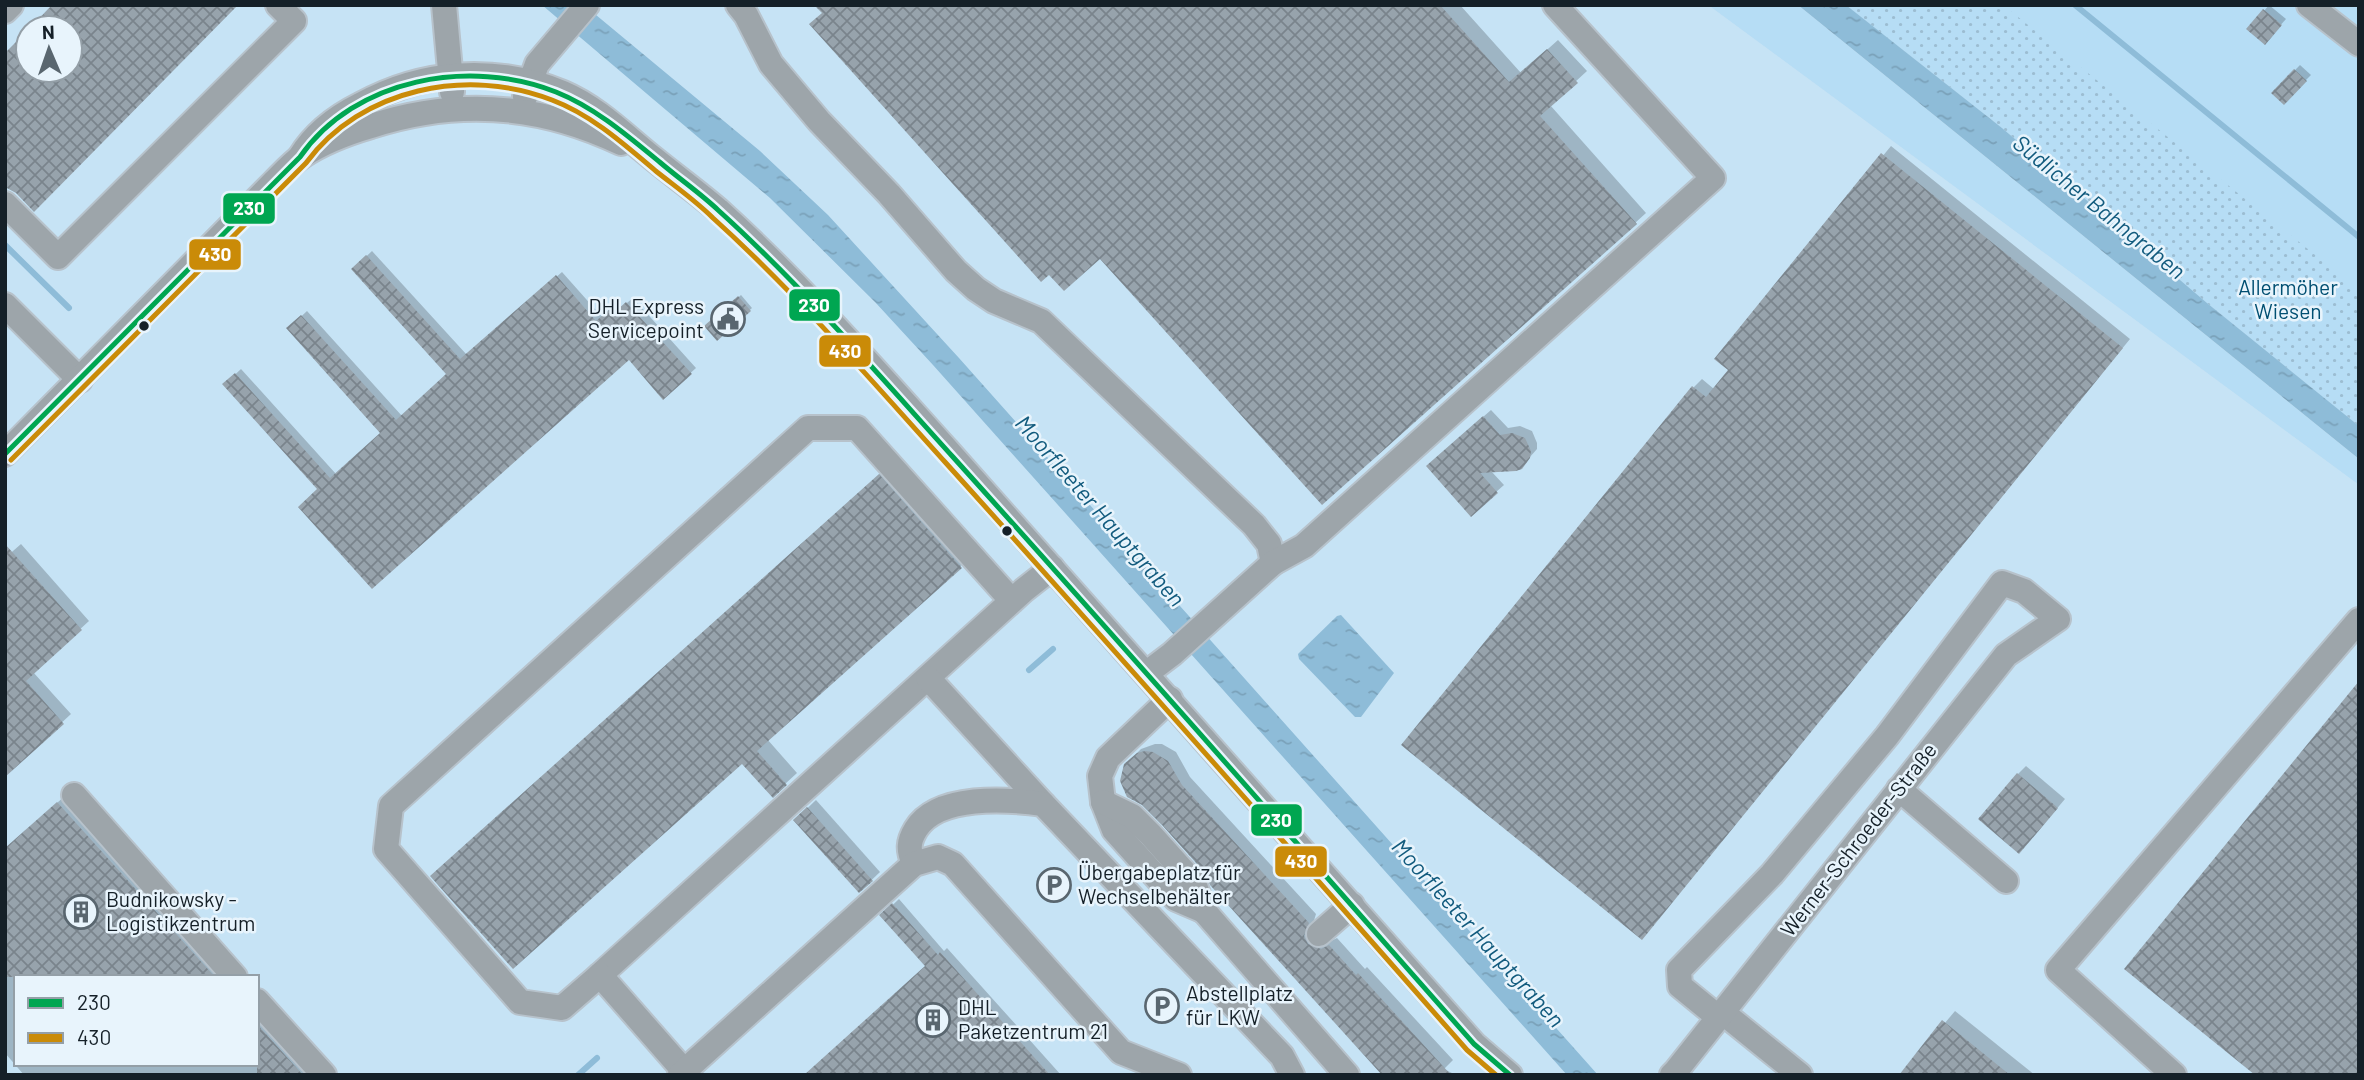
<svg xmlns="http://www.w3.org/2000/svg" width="2364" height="1080" font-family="Barlow,sans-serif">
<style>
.built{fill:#c6e3f5;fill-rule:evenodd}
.green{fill:#b6ddf5}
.park{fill:url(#park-dots)}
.water{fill:url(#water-ripples)}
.shadow{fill:#0003}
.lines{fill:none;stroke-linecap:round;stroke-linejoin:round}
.stream{stroke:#8ebcd8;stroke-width:6}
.building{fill:url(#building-cross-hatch)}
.minor-casing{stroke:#b7c2cb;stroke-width:28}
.minor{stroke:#9da5aa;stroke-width:24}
.bus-1-casing{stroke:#e8f4fc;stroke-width:10}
.bus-2-casing{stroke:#e8f4fc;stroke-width:10}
.bus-1{stroke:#00a651;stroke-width:5}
.bus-2{stroke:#ca8b08;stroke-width:5}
.bus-dot{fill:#152028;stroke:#e8f4fc;stroke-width:2.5}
.labels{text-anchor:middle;stroke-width:5;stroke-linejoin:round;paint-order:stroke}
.park-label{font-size:21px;fill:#004f72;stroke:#e8f4fc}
.poi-label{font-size:21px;fill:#152028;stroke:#e8f4fc;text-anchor:start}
.street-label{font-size:21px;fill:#152028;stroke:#e8f4fc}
.water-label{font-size:23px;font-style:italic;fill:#125b7e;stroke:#e8f4fc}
.line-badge{stroke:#e8f4fc;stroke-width:2.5}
.badge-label{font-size:19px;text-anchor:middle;font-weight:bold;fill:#fff}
</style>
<defs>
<pattern id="park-dots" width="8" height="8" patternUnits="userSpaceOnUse" patternTransform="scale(1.75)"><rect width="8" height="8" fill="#b6ddf5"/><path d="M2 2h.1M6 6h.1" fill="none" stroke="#9cbdd2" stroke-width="1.8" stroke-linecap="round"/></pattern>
<pattern id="water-ripples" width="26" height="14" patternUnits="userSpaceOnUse" patternTransform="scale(1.75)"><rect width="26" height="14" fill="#8ebcd8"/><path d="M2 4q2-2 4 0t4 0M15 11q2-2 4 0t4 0" fill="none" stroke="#7aa1b9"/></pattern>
<pattern id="building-cross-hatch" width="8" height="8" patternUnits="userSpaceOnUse" patternTransform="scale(1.75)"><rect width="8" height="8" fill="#97a3ac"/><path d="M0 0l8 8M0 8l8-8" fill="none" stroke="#7a848c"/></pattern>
</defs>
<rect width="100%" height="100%" fill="#d7e7f2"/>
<path class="built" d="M5 5H1708L2359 485V1075H5ZM28 28H70V70H28ZM16 977H257V1064H16Z"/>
<g class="green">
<polygon points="1708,5 1798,5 2359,459 2359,485"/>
<polygon points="1846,5 2359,5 2359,426 2207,303 2002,128"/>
</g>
<polygon class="park" points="1846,5 2003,5 2359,290 2359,426 2207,303 2002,128"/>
<g class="water">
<polygon points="542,5 584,5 760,151 828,215 959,358 1598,1075 1567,1075 933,365 875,302 770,198"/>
<polygon points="1798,5 1846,5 2002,128 2207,303 2359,426 2359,459"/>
<polygon points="1341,615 1394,673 1361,717 1355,717 1299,659 1298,654 1337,616"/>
</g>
<g class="shadow">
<polygon points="831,5 1460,5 1521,73 1558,40 1587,71 1550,105 1646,213 1635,223 1100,256"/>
<polygon points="2269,5 2286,19 2270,37 2249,29"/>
<polygon points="2300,65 2311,75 2284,102 2273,93"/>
<polygon points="1891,146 2130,339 1650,929 1694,387 1702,379 1714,389 1730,370 1716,358"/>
<polygon points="372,251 467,355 562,272 602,317 618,303 622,307 633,298 696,368 664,397 629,357 319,489 225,384 241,369 336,474 382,432 288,329 307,311 402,416 449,374 353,269"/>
<polygon points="741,295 752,308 717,339 707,326"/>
<polygon points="1491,410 1508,428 1520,426 1532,431 1537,443 1537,449 1521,467 1491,471 1504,485 1496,492 1436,458"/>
<polygon points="890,465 972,556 767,739 797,773 773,795 742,762 443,866"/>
<polygon points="21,544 89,621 33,672 71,714 5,775 5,558"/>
<polygon points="1155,744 1162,744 1176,752 1190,777 1316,914 1312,927 1316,936 1331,941 1337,938 1365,969 1367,967 1453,1060 1444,1069 1456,1075 1385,1075 1207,872 1125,765 1141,749"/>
<polygon points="2026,766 2065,799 2027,844 2018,774"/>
<polygon points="66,795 230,977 16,977 16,1064 257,1064 257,1007 318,1075 24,1075 5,1053 5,849"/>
<polygon points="816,800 880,872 860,891 795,820"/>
<polygon points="899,899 944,951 947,948 1061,1075 806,1075 928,966 882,915"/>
<polygon points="1955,1011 2035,1075 1901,1075"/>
</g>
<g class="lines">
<g class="stream">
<polyline points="2075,5 2359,237"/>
<polyline points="5,245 69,308"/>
<polyline points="1029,670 1053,649"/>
<polyline points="578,1075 597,1058"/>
</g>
</g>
<g class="building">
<polygon points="52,5 238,5 34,212 16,193 5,187 5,53 28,30 28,70 70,70 70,28 30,28"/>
<polygon points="814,5 1440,5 1509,82 1547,49 1578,83 1540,116 1637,224 1322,505 1100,259 1064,291 1049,275 1041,282 809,24 822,13"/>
<polygon points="2263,9 2282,25 2265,45 2246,29"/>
<polygon points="2294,69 2307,81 2284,105 2271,93"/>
<polygon points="1881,153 2123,348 1642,940 1401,745 1692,386 1706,397 1728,370 1714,359"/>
<polygon points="366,255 460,359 556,275 596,321 612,307 616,311 626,302 692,374 663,400 629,360 372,589 298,507 317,489 222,384 235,373 330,478 380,433 286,328 301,315 396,420 446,374 351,269"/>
<polygon points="738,296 751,311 717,341 704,326"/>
<polygon points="1483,416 1500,435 1512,433 1525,438 1531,451 1530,458 1522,469 1516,471 1480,473 1498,493 1471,517 1426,466"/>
<polygon points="879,474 962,568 757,751 787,785 773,798 742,764 513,969 430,876"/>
<polygon points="5,544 82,630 26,681 64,724 5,777"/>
<polygon points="2359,681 2359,1075 2255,1075 2124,969"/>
<polygon points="1145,751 1153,752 1168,761 1182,785 1309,923 1304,936 1308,944 1321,949 1329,945 1356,975 1358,973 1451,1075 1382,1075 1210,885 1205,873 1162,825 1142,805 1127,797 1120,781 1124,764 1137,753"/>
<polygon points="2017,773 2058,808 2019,854 1978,819"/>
<polygon points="57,802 215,977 5,977 5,848"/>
<polygon points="807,807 873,881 859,893 793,820"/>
<polygon points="892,903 938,955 940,952 1050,1075 804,1075 925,966 879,915"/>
<polygon points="1942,1020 2010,1075 1899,1075"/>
<polygon points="257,1024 303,1075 257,1075"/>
</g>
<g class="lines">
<g class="minor-casing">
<g id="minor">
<polyline points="444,5 452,92"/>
<polyline points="738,5 746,15 771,64 819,121 889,194 956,271 976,289 994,301 1041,321 1254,525 1269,544 1273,563"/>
<polyline points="2309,5 2359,44"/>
<polyline points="5,11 11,5"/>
<polyline points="525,97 537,64 587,5"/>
<path d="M300 157C314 134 336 117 360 105 423 70 496 65 563 93 598 108 625 136 654 159 675 176 697 192 718 210 800 284 873 368 947 450 1123 647 1299 845 1474 1044L1510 1075"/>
<polyline points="5,204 58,257 294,21 278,5"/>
<polyline points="5,305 80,380"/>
<path d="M5 454 274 182C283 173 292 163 302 156 323 142 347 133 371 126 457 98 540 104 621 143"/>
<polyline points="1012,601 857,428 808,428 391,806 386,849 520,1002 562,1008 600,975 1024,590 1052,568"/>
<polyline points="1147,673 1172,654 1273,563 1304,546 1713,178 1555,5"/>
<polyline points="928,678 1043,804"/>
<polyline points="1170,699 1108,758 1100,776 1103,802 1114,830 1176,899 1204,911"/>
<polyline points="1899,789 2006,881"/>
<polyline points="74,795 235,977"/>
<polyline points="1103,802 1132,816 1151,835 1194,883 1204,911 1347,1075"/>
<path d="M914 864C908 850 908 842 916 829 938 794 1007 799 1043 804L1282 1056 1292 1075"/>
<polyline points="1319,934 1352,905"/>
<polyline points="600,975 684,1071"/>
<polyline points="257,1001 324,1075"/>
<polyline points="1722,1012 1800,1075"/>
<polyline points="680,1075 914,864 938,857 953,864 1121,1052 1179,1075"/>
<polyline points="1672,1075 1676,1071 2006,655 2058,619 2024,591 2002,583 1887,736 1772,874 1679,970 1680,986 1718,1017"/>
<polyline points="2174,1075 2058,970 2359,620"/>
</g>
</g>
<use href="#minor" class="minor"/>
<g class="bus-1-casing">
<path id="bus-1" d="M5 454 300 157C355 78 470 58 556 92 596 108 629 137 662 164 681 180 701 194 718 210 802 286 877 373 953 457 1128 651 1301 848 1474 1044L1510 1075"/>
</g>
<g class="bus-2-casing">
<path id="bus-2" d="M11 460 306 163C361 88 468 67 552 100 592 115 625 145 657 172 676 187 696 201 713 218 796 293 870 379 945 462 1121 657 1294 853 1467 1050L1496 1075"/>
</g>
<use href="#bus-1" class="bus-1"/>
<use href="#bus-2" class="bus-2"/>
</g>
<defs>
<g id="civic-ring" transform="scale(1.75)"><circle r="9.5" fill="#e8f4fc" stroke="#59666f" stroke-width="1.5"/><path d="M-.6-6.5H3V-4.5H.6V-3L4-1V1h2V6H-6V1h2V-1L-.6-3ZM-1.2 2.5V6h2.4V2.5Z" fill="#59666f"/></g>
<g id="parking-ring" transform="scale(1.75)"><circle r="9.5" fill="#e8f4fc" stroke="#59666f" stroke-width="1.5"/><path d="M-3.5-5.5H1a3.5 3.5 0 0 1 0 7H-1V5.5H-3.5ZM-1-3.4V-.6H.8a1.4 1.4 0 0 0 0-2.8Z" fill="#59666f"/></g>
<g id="building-ring" transform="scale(1.75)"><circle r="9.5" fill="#e8f4fc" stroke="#59666f" stroke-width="1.5"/><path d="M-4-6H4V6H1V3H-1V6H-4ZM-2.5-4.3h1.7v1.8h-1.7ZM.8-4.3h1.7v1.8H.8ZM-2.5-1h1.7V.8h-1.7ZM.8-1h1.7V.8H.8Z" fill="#59666f"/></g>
</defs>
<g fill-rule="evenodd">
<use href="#civic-ring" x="728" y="319"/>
<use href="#parking-ring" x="1054" y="885"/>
<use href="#building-ring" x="81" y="912"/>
<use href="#parking-ring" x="1162" y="1006"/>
<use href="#building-ring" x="933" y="1020"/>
</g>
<g class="bus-dot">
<circle cx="144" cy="326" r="6"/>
<circle cx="1007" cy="531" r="6"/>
</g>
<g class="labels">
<g class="park-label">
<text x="2288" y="295">Allermöher<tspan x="2288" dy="24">Wiesen</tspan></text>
</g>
<g class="poi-label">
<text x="704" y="314" text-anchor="end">DHL Express<tspan x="704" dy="24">Servicepoint</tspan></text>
<text x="1078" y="880">Übergabeplatz für<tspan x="1078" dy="24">Wechselbehälter</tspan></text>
<text x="106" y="907">Budnikowsky -<tspan x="106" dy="24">Logistikzentrum</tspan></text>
<text x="1186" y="1001">Abstellplatz<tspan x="1186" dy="24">für LKW</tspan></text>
<text x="958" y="1015">DHL<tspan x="958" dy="24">Paketzentrum 21</tspan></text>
</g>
<g class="street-label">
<text transform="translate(1859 840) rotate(-52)" y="7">Werner-Schroeder-Straße</text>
</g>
<g class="water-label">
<text transform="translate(2099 207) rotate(39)" y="8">Südlicher Bahngraben</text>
<text transform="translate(1100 511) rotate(49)" y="8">Moorfleeter Hauptgraben</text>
<text transform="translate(1478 933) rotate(48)" y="8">Moorfleeter Hauptgraben</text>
</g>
</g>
<g class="line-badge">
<rect x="222" y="192" width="54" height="33" rx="7" fill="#00a651"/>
<rect x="188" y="238" width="54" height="33" rx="7" fill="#ca8b08"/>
<rect x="788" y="288" width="53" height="34" rx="7" fill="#00a651"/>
<rect x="818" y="334" width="54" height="34" rx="7" fill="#ca8b08"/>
<rect x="1250" y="803" width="53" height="34" rx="7" fill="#00a651"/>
<rect x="1274" y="845" width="54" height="33" rx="7" fill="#ca8b08"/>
</g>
<g class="badge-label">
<text x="249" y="215">230</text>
<text x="215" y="261">430</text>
<text x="814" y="312">230</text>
<text x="845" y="358">430</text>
<text x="1276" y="827">230</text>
<text x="1301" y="868">430</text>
</g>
<rect width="2364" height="1080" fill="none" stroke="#152028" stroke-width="14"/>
<rect x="14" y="975" width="245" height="91" fill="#e8f4fc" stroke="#949fa7" stroke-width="2"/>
<rect x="28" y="998" width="35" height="10" fill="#00a651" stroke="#949fa7" stroke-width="2"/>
<text x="77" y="1010" font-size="21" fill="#152028">230</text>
<rect x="28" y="1033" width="35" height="10" fill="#ca8b08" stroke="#949fa7" stroke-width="2"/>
<text x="77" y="1045" font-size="21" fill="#152028">430</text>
<g transform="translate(49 49) rotate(358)"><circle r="33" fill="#e8f4fc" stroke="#949fa7" stroke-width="2"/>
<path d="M0-5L12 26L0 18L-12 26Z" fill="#59666f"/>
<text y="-10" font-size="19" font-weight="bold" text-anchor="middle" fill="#152028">N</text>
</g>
</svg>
